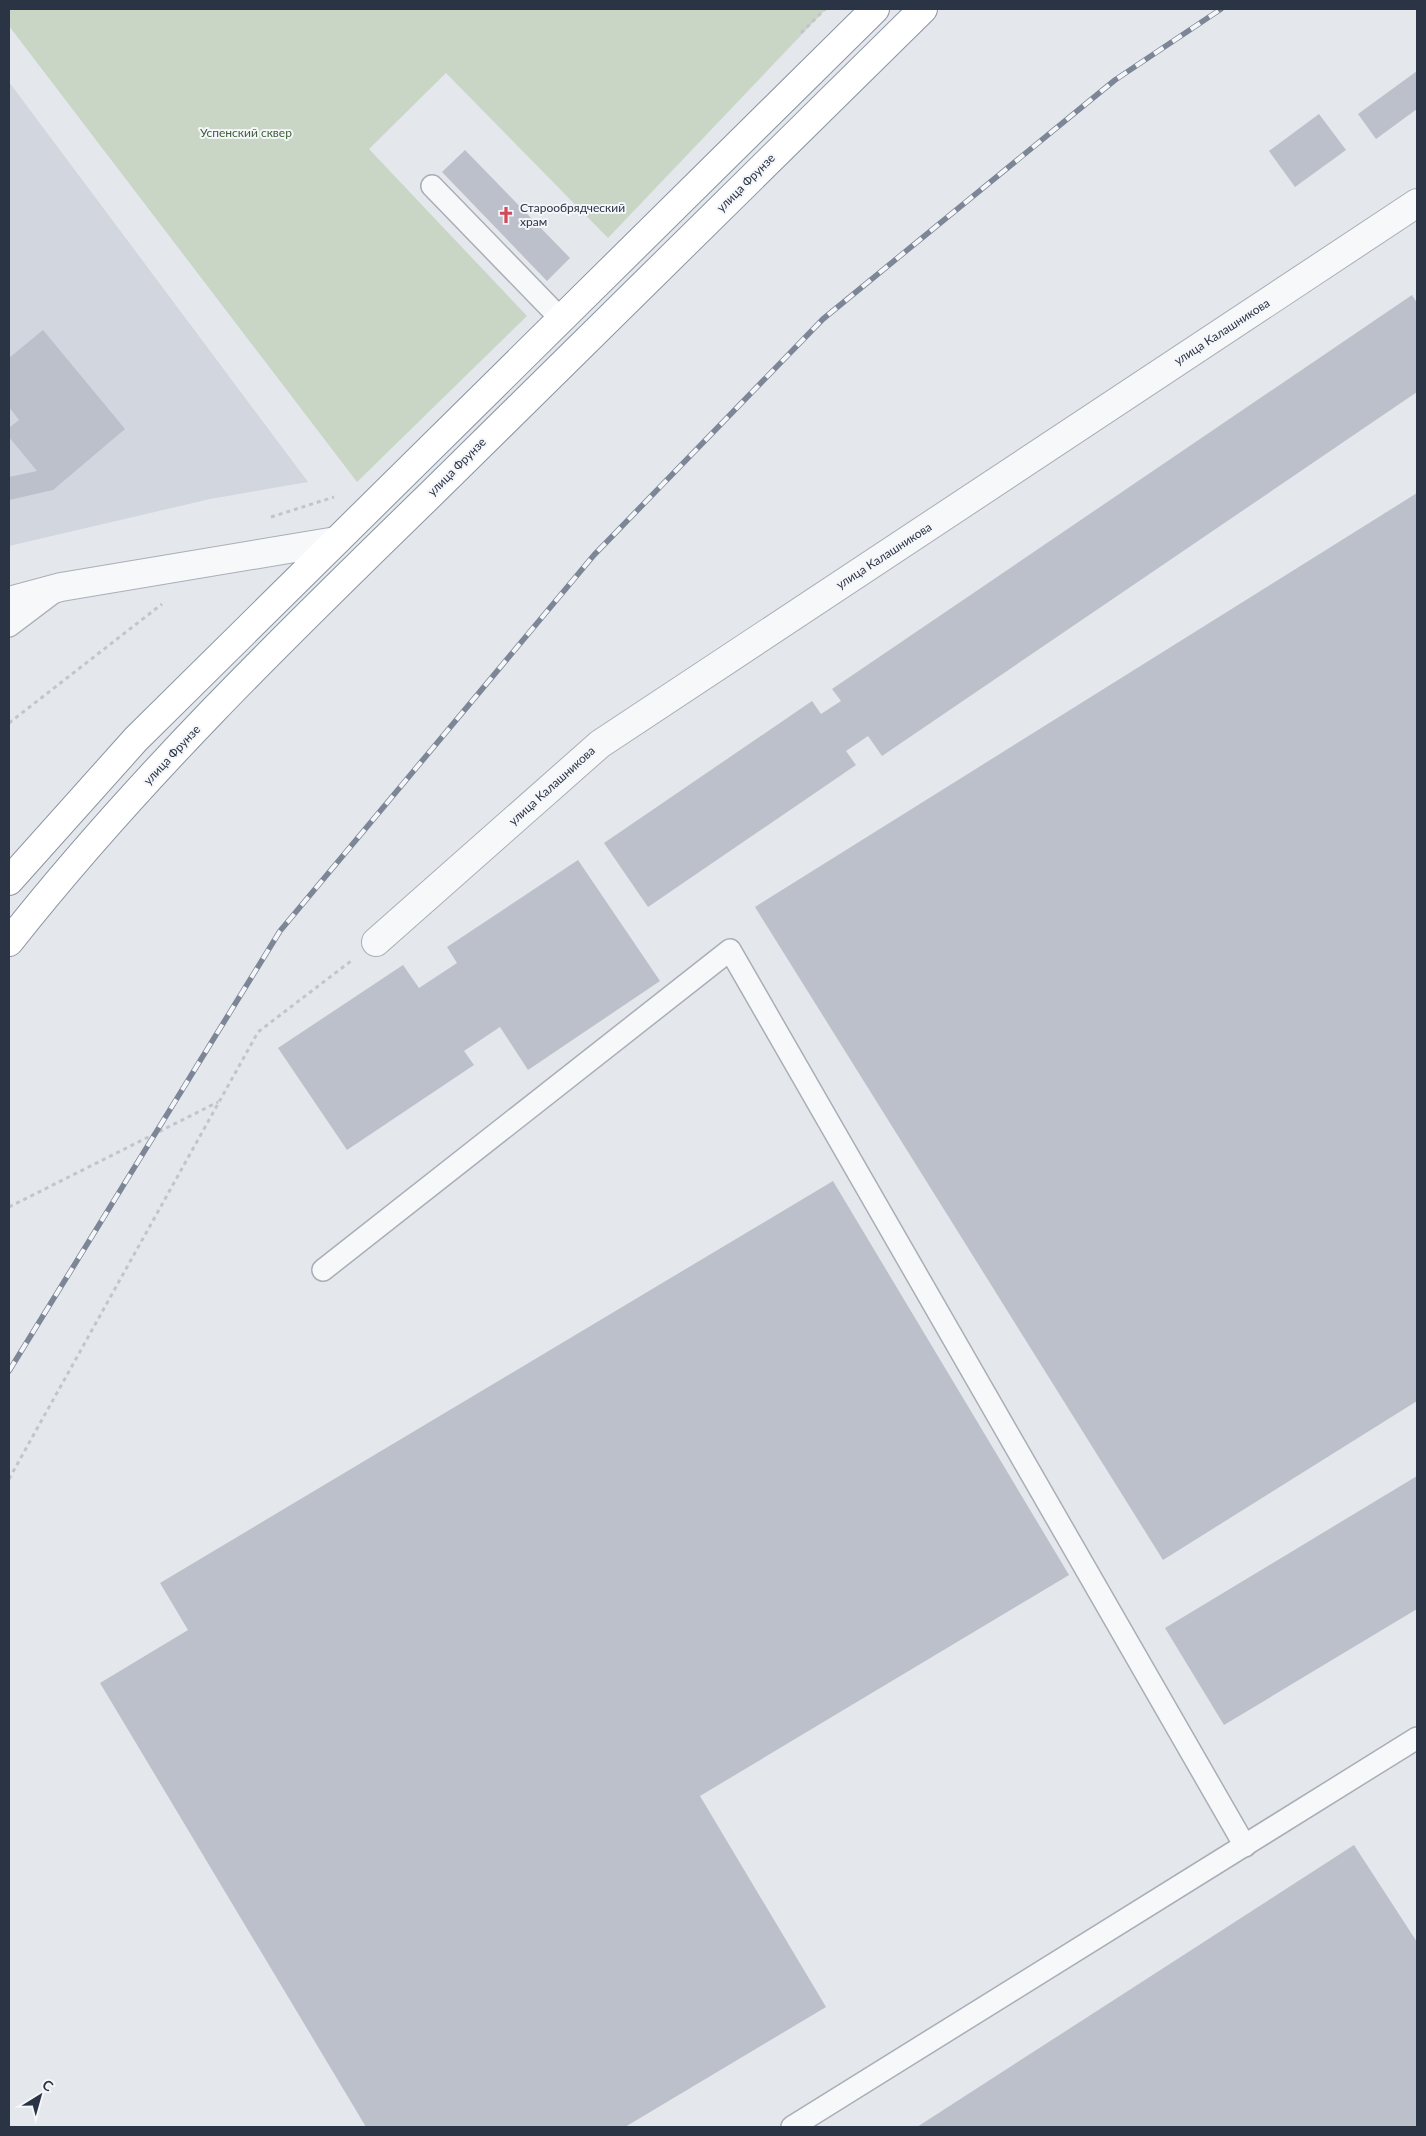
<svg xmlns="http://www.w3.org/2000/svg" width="1426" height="2136" font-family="Lato,sans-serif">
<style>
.built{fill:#d2d6de}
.green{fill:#c9d6c5}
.building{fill:#bbc0ca}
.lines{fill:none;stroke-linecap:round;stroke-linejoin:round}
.lane-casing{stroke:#a9aeb7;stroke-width:24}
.street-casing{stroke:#a9aeb7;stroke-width:30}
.highway-casing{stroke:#8b94a3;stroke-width:30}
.path{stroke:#c2c5cb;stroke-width:3;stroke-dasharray:4 4;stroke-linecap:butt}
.lane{stroke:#f7f8fa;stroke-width:21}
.street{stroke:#f7f8fa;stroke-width:28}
.highway{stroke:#fff;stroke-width:28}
.rail-casing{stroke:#7d8696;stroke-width:5.5}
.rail{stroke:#f4f6f9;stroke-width:4;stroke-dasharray:11;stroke-linecap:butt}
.labels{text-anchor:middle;stroke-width:4;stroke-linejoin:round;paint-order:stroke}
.park-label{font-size:12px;fill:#3f6138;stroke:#f4f6f9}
.street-label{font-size:12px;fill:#2b3445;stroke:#f4f6f9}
.poi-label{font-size:12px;fill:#2b3445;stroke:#f4f6f9;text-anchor:start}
</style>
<rect width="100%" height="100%" fill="#e4e7ec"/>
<polygon class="built" points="9,82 308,482 210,499 9,546"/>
<polygon class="green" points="9,9 826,9 608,238 446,73 369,149 527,316 357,482 9,26"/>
<g class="building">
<polygon points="1417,71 1417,109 1376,139 1358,114"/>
<polygon points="1319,114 1346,150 1295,187 1269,151"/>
<polygon points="465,150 570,258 547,281 442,172"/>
<polygon points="1412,295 1417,303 1417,392 882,756 868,736 846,751 856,765 648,907 604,843 812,701 821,714 841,701 832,689"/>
<polygon points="43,330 125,429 53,490 9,500 9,477 37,471 9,437 9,428 19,420 9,407 9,358"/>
<polygon points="1417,493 1417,1401 1163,1560 755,907"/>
<polygon points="578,860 660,981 528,1070 500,1027 464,1051 474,1065 347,1150 278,1048 403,965 419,988 457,963 447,947"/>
<polygon points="833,1181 1069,1575 700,1796 826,2007 625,2127 366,2127 100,1683 188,1630 160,1583"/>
<polygon points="1417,1476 1417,1609 1224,1725 1165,1628"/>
<polygon points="1354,1845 1417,1942 1417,2127 917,2127"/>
</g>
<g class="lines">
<g class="lane-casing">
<g id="lane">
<polyline points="432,186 561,319"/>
<polyline points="9,626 54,592"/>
<polyline points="323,1270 730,950 1245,1846"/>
<polyline points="792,2127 1417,1738"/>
</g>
</g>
<g class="street-casing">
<g id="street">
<polyline points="9,601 61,587 336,541"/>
<polyline points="376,942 600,744 1417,203"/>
</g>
</g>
<g class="highway-casing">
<g id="highway">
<polyline points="9,881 136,739 875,9"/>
<path d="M9 942C136 781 285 636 432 493 595 331 759 170 923 9"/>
</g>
</g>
<g class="path">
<polyline points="801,33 825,9"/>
<polyline points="271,517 334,497"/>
<polyline points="9,723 162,604"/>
<polyline points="9,1207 218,1102"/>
<polyline points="9,1479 258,1032 351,961"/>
</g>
<use href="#lane" class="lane"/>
<use href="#street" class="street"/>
<use href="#highway" class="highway"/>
<g class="rail-casing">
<polyline id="rail" points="9,1371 280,931 594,555 823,319 1115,80 1221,9"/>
</g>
<use href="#rail" class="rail"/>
</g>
<defs>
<g id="church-bare" transform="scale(1.35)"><path d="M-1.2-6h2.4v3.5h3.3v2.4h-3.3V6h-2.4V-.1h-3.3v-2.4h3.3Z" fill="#d1495b" stroke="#f4f6f9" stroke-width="2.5" paint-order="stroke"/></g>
</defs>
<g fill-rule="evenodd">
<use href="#church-bare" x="506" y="215"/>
</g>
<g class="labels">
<g class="park-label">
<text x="246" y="137">Успенский сквер</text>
</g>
<g class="street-label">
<text transform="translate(746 183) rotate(-45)" y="4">улица Фрунзе</text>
<text transform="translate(1222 332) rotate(-33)" y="4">улица Калашникова</text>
<text transform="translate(457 467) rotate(-45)" y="4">улица Фрунзе</text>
<text transform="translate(884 556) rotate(-33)" y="4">улица Калашникова</text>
<text transform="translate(172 755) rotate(-47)" y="4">улица Фрунзе</text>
<text transform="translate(552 786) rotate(-42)" y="4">улица Калашникова</text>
</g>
<g class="poi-label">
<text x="520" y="212">Старообрядческий<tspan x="520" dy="14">храм</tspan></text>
</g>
</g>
<rect width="1426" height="2136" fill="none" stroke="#2b3445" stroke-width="20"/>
<g transform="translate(40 2096) rotate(37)" stroke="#f4f6f9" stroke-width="4" paint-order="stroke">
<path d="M0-4L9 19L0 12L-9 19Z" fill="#2b3445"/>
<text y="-8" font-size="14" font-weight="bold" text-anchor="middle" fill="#2b3445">С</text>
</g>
</svg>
